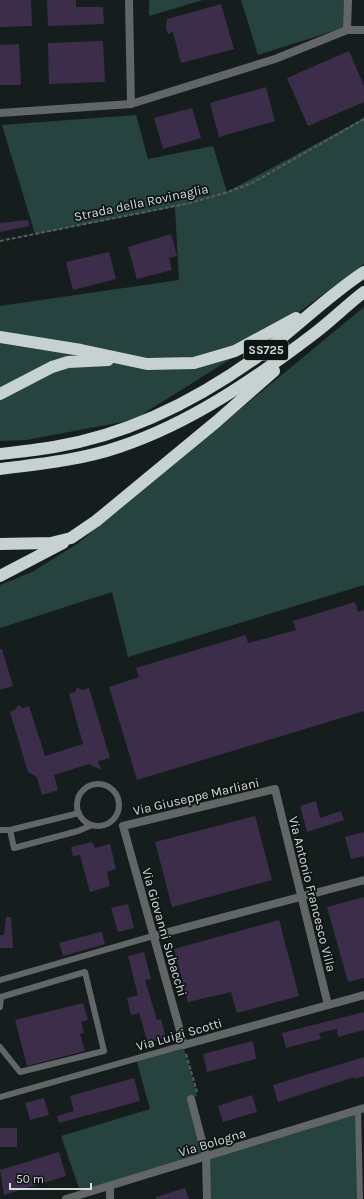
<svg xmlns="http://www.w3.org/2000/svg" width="364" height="1199" font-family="Karla,sans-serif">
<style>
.green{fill:#27433f}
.building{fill:#3c2e4a}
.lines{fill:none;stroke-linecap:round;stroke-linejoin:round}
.path{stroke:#565e5c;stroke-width:2;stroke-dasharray:4 2;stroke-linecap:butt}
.lane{stroke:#626666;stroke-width:6}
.street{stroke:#626666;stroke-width:8}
.highway{stroke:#c6d2d0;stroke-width:12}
.labels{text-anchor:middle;stroke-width:3.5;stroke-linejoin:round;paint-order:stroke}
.shield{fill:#0c1513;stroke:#9aa09f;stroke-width:1}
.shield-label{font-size:12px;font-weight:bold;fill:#d7dcdb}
.street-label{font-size:13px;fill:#d7dcdb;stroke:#0c1513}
</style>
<rect width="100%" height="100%" fill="#151e1c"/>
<g class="green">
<polygon points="149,0 203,0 149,16"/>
<polygon points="241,0 349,0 349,26 258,55"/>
<polygon points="136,115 148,159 213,146 227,192 364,118 364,264 263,339 133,420 26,440 0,441 0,306 179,280 175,207 35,234 2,125"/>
<polygon points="364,307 364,585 128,657 112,592 0,628 0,585 32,572 77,544"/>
<polygon points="183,1046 197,1096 191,1097 206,1155 358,1111 360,1199 207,1199 206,1155 81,1194 61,1136 150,1109 136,1059"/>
</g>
<g class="building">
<polygon points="0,0 31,0 32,26 0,27"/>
<polygon points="47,0 76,0 76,7 103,7 104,24 48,26"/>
<polygon points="221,4 234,49 181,63 173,32 168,34 166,28 167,19"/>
<polygon points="103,41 105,82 49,84 48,43"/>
<polygon points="19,44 21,85 0,85 0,45"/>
<polygon points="349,51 364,86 364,102 308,126 287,78"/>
<polygon points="266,87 275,121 219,137 210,103"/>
<polygon points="192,108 201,138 163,149 154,118"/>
<polygon points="28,220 29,226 0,232 0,223"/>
<polygon points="171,234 177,256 169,258 172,270 137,279 128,247"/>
<polygon points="109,252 116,279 73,290 66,262"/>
<polygon points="355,602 358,612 364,610 364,711 137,780 109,687 139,677 136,668 246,635 248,643 296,630 293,621"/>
<polygon points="0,649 2,649 13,686 0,690"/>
<polygon points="77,687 82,690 89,688 110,758 98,761 101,770 89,764 54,775 58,790 42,795 37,777 28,772 10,712 15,710 18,705 23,708 29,706 45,756 83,744 69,694 75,692"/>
<polygon points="316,801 320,818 341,811 344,820 307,832 300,806"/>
<polygon points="255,816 272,880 172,907 155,842"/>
<polygon points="364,832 364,856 351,859 345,837"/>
<polygon points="92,842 95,848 110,844 116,869 107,872 110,886 90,892 80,855 73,856 71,847"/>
<polygon points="364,897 364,978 348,982 327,907"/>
<polygon points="128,904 134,928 118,932 111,908"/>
<polygon points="6,917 11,917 13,948 0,948 0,935 4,935"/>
<polygon points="279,920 299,996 237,1013 231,992 188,1002 174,949"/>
<polygon points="100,932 102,932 105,944 63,956 59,943"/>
<polygon points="144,952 151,979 145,980 157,1020 161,1019 166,1038 148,1043 139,1013 131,1015 127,998 138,995 128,956"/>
<polygon points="83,1003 88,1020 81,1022 84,1033 80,1034 85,1051 27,1066 15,1020"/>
<polygon points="364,1012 364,1030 338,1037 337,1029 319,1033 321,1039 286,1048 282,1033"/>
<polygon points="253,1041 256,1059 207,1072 203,1054"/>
<polygon points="364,1057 364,1076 355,1079 354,1077 278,1102 273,1085"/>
<polygon points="134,1078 140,1101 59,1123 57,1116 74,1111 70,1096"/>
<polygon points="252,1095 257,1112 223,1122 218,1106"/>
<polygon points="44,1098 49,1115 30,1120 25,1103"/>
<rect x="0" y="1128" width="17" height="19"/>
<polygon points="59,1152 66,1176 4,1195 0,1170"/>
<polygon points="185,1188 189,1199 156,1199 156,1197"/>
</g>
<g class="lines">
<g class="path">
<polyline points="0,241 190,203 225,193 252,183 364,119"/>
<polyline points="186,1054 197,1092"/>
</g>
<g class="lane">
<circle cx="98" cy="805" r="21"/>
<polyline points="0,830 10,830 79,813"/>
<polyline points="10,830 14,848 78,831 92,825"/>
<polyline points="0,980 153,936"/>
<polyline points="0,1007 1,997 85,972 104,1051 20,1072 0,1047"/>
<polyline points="0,1097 184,1045"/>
<polyline points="358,1110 360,1199"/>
</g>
<g class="street">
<polyline points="129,0 131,104"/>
<polyline points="347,30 348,0"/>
<polyline points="0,113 131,104 275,59 347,30 364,30"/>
<polyline points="153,936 364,880"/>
<polyline points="328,1005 275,789 123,826 184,1045 364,995"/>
<polyline points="191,1099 206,1156 207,1199"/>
<polyline points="110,1186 110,1199"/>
<polyline points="66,1199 364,1108"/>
</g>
<g class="highway">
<polyline points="0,337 81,350 147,364 194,363 235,351 296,318"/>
<polyline points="0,394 52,367 68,362 108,360"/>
<path d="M0 454C18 452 36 450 54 447 128 435 197 400 257 357 294 330 326 297 364 272"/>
<path d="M0 469C40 464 81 460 119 447 191 423 256 378 315 333 332 320 347 305 364 292"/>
<polyline points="0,544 51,543 71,538 96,521 216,422 274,371"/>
<polyline points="0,576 63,543"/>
</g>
</g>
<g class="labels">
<rect class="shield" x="244" y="340" width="44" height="20" rx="3"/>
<g class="shield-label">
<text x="266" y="354">SS725</text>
</g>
<g class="street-label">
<text transform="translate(141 202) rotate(-12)" y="5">Strada della Rovinaglia</text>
<text transform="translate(196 796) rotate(-13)" y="5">Via Giuseppe Marliani</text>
<text transform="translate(313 894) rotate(76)" y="5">Via Antonio Francesco Villa</text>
<text transform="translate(165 932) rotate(74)" y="5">Via Giovanni Subacchi</text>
<text transform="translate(179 1034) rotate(-16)" y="5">Via Luigi Scotti</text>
<text transform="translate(212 1142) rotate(-17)" y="5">Via Bologna</text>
</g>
</g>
<path d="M10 1183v6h81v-6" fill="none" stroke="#d7dcdb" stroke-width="2"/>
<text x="16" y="1183" font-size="12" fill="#d7dcdb" stroke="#0c1513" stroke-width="3" paint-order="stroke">50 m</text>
</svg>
